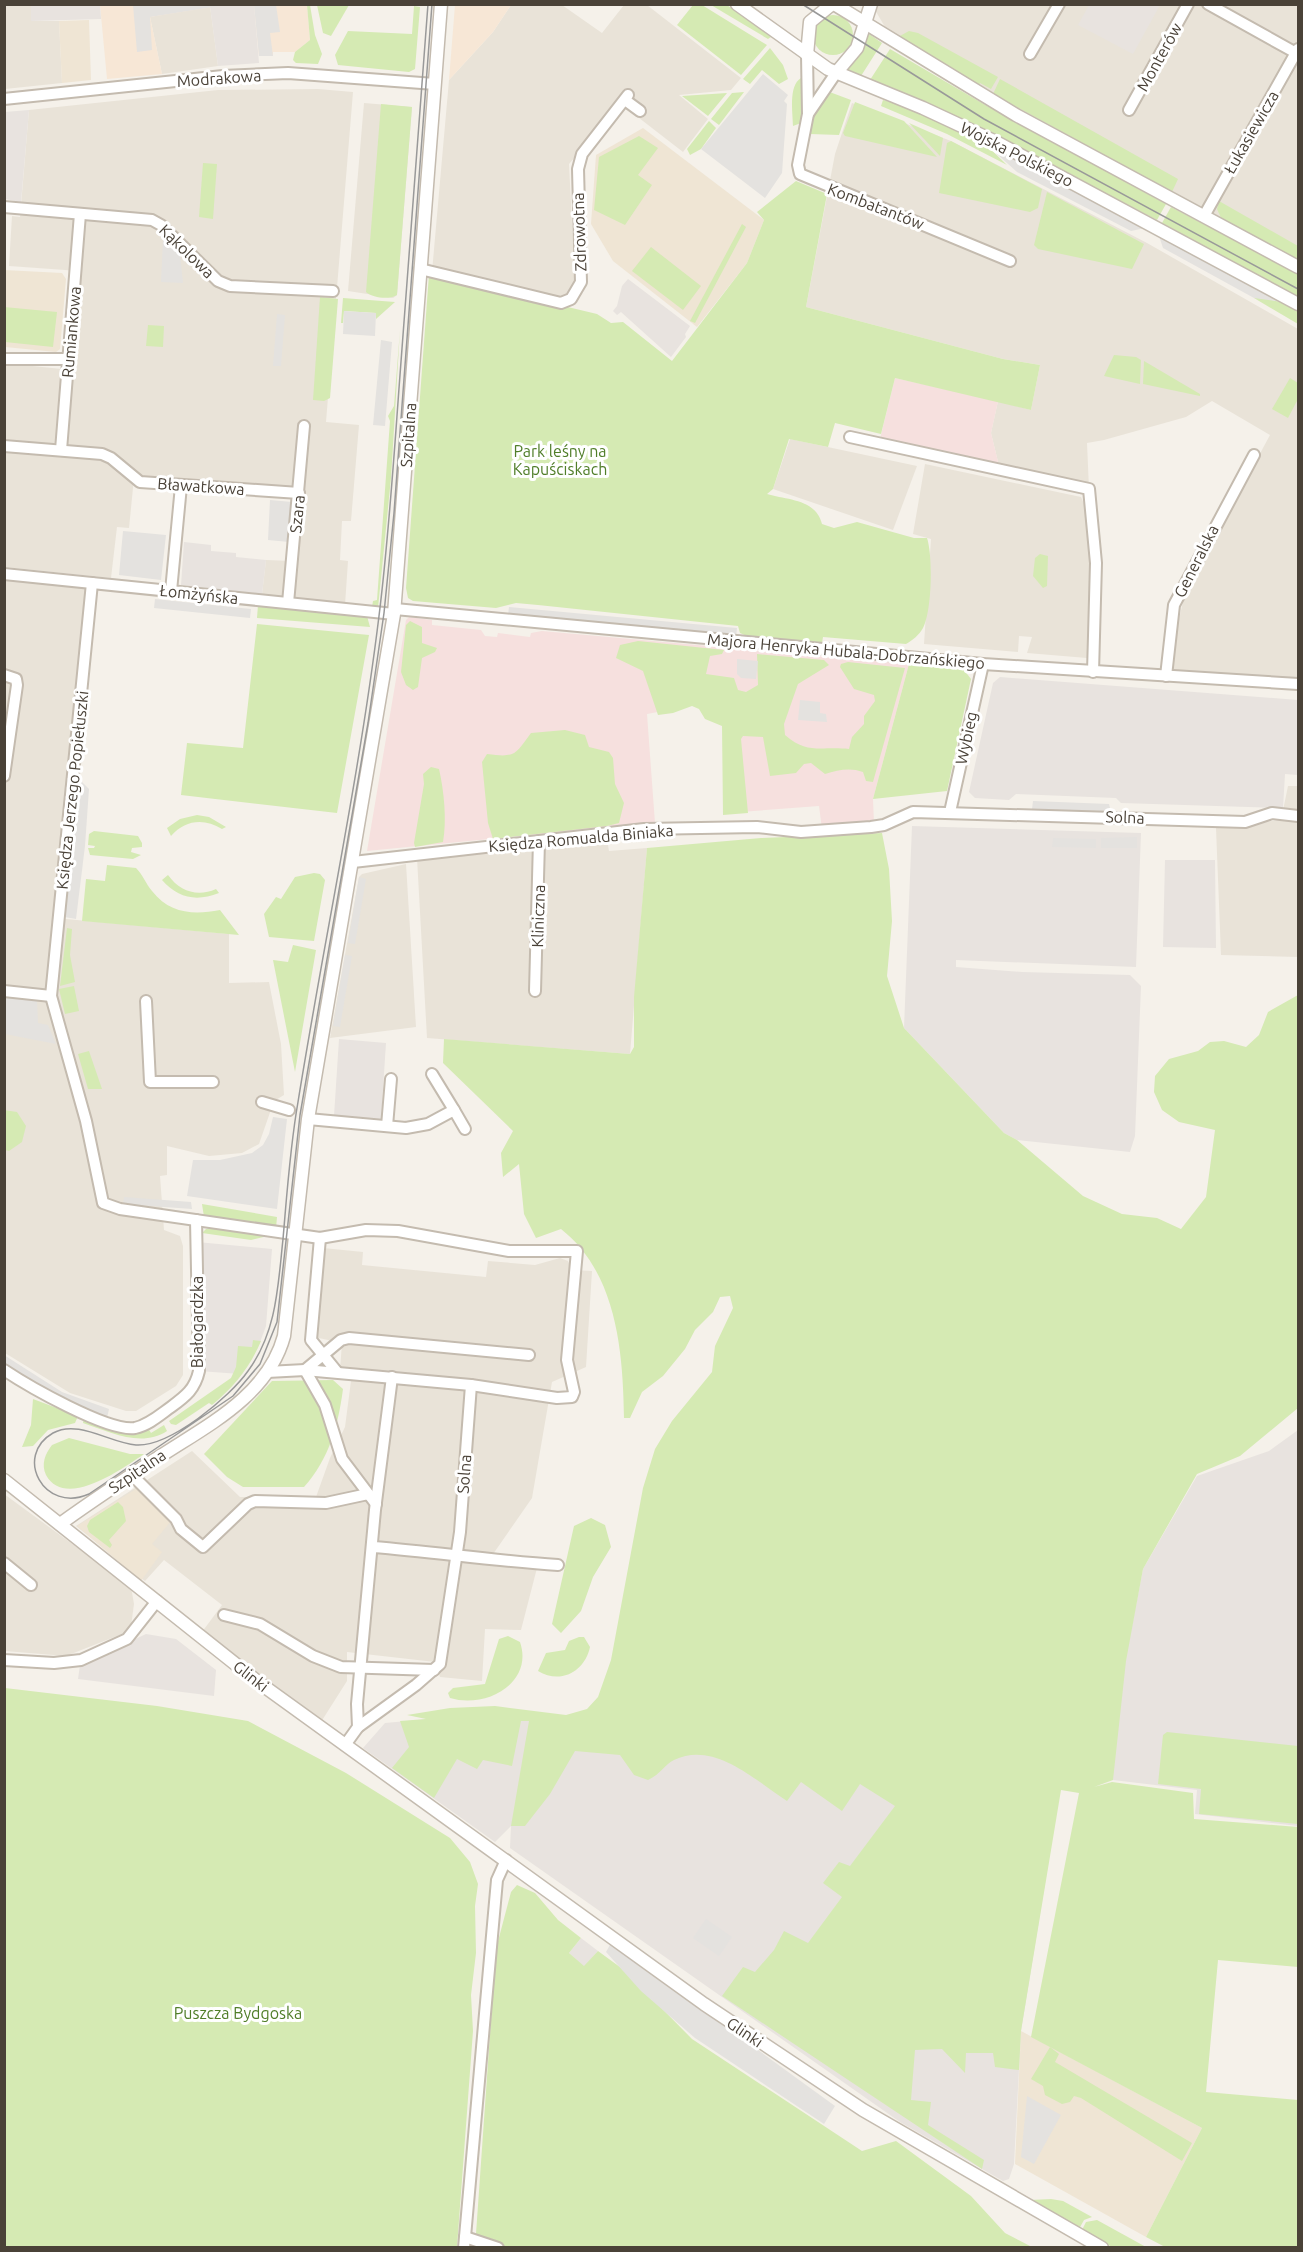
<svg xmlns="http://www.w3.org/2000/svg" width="1303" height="2252" font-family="Ubuntu,sans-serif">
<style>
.residential{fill:#e9e3d8}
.commercial{fill:#f7e7d6}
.industrial{fill:#e8e3df}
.education{fill:#efe5d4}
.medical{fill:#f6e0de}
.green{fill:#d5eab3}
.parking{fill:#e4e2df}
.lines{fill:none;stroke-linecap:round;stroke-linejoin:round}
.minor-casing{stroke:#c4bbaf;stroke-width:14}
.tertiary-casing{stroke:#c4bbaf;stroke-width:15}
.minor{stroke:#fff;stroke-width:10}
.tertiary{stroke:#fff;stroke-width:12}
.tram{stroke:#999;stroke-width:1.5}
.labels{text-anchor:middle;stroke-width:6;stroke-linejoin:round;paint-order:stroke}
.street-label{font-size:16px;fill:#4a4238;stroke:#fff}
.park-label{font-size:16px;fill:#507e29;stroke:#fff}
</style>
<rect width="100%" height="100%" fill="#f5f1ea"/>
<g class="residential">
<polygon points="5,5 31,5 31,21 59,21 62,83 5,89"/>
<polygon points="511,5 562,5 602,33 624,5 647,5 741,78 731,90 679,95 708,119 683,152 621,104 569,164 575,282 571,299 561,303 432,272 449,80 493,32"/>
<polygon points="872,5 1298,5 1298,261 1039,123 888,32"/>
<polygon points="210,6 218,66 162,74 150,17"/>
<polygon points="318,89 353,92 326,422 359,425 351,521 342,521 340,560 348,561 345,605 262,594 266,560 292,561 300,490 134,478 129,528 117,527 111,578 5,567 4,363 71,370 79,271 9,266 12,216 20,217 29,110 218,90"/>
<polygon points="364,103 412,107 397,295 393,298 348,291"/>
<polygon points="852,103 951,141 1147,243 1298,329 1298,684 1166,676 1185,593 1270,435 1212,401 1186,417 1104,440 1087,443 1089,489 1000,470 991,433 998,401 1031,410 1040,365 1003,359 806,307 835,154"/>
<polygon points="790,439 917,466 893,530 773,489"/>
<polygon points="925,464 1081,497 1085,506 1092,577 1087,658 1027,653 1032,637 1019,636 1018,652 924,644 931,539 913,534"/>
<polygon points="4,579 88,588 55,918 229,934 229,983 269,982 281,1044 284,1095 274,1101 259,1144 242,1153 209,1156 167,1146 167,1175 160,1176 164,1230 180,1236 183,1246 183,1375 176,1386 136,1411 126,1411 70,1393 5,1353"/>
<polygon points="1288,786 1298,786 1298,957 1221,955 1216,828 1281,820"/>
<polygon points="607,839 609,851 647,848 630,1054 427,1038 417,858"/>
<polygon points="406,864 416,1027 330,1038 359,877 362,874"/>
<polygon points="323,1248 363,1252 362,1265 486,1277 488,1261 535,1265 560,1258 568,1261 572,1270 592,1271 586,1367 552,1382 532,1498 491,1557 537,1568 521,1630 485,1629 482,1681 440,1677 435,1662 347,1652 347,1681 321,1722 202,1632 222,1605 164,1560 145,1581 76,1526 192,1451 240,1497 316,1497 330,1458 345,1427 351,1381 340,1370 342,1343 314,1337"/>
<polygon points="4,1494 131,1587 134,1604 131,1626 127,1632 66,1656 5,1651"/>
</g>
<g class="commercial">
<polygon points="100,5 226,5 150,17 162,74 107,79"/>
<polygon points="254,5 307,5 310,40 295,52 273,52 273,56 259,56"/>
<polygon points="455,5 511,5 493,32 449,80"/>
</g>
<g class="industrial">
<polygon points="226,4 254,5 259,63 218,66 210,6"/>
<polygon points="31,5 100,5 101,19 31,21"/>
<polygon points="1089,5 1089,4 1160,5 1133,54 1078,25"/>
<polygon points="29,110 21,202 5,199 5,112"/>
<polygon points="628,279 690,326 685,334 686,337 671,357 621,312 617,315 613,311 617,306 622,286"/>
<polygon points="184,542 211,545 211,551 236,553 236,557 266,560 262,594 181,585"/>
<polygon points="1000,677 1298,700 1298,775 1285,774 1283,808 1121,803 1116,798 1016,794 1009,800 975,798 969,792 993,683"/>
<polygon points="912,826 1141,833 1136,967 956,960 956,967 1022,972 1130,975 1141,986 1135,1136 1130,1152 1017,1140 1004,1133 904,1028"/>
<polygon points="1165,860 1215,860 1216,948 1163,947"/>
<polygon points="339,1039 386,1043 381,1119 334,1116"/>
<polygon points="197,1242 272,1249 266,1326 259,1345 240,1374 199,1371"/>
<polygon points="1298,1430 1298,1826 1195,1814 1197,1790 1113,1780 1112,1728 1143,1569 1197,1476 1269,1451"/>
<polygon points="146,1634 176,1639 216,1670 214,1696 78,1679 80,1665"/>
<polygon points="429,1719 530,1721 1061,1785 1021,2031 1014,2164 1009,2179 1003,2181 900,2122 510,1848 511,1826 495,1842 363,1748 385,1723"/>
<polygon points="581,1938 598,1951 584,1967 569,1953"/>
</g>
<g class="education">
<polygon points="89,20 91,80 62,83 59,21"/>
<polygon points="643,128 764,220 747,263 697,327 613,261 591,224 596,155"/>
<polygon points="4,270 62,273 66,279 60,349 56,352 5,347"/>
<polygon points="136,1489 172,1520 152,1544 162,1552 141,1581 77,1526"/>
<polygon points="1021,2031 1202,2128 1146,2237 1015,2164"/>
</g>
<g class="medical">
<polygon points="895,378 998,401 991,433 1000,470 879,443"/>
<polygon points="409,617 432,620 432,625 481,630 485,636 497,637 498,633 530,637 531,633 542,631 909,664 873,799 874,823 822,829 819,806 727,813 725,722 706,703 647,714 655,823 367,851 406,620"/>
</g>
<g class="green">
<polygon points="307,5 310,5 315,35 322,54 318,64 296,63 293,60 295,52 310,40"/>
<polygon points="317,5 349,5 331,36 323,33"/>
<polygon points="693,5 702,5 767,45 741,75 677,25"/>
<polygon points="711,5 727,5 771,37 768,39"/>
<polygon points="414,6 420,7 415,69 409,72 338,65 335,55 348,31 412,34"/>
<circle cx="833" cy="35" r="20"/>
<polygon points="909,31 918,33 998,77 991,89 980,83 979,87 898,37"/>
<polygon points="869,34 882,43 861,76 845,70 861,51"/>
<polygon points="770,48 783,65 788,79 779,84 762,70 750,84 743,79"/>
<polygon points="890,49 987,106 1166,204 1157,220 963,119 870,80"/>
<path d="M801 78 803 105 801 123 793 126C793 113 788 86 801 78Z"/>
<polygon points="1000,79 1178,179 1172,192 993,94"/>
<polygon points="827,91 851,100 839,135 810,134 813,115"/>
<polygon points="744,92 719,125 711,119 732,93"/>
<polygon points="727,93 708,116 682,96"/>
<polygon points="883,100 890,102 891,100 979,138 1007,165 947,134 881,106"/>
<polygon points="855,102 904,121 937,157 845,136 843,133"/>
<path d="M381 104 412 107 397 295C389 300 373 298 366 292Z"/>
<polygon points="709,121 716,128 701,149 690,155 687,149"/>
<polygon points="909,123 943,138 940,156"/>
<polygon points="639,136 658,148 638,175 652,185 625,225 594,210 599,157"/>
<polygon points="951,141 1042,189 1038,208 1030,212 939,193 947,143"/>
<polygon points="203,163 217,164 213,219 199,217"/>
<path d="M796 181 827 194 806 307 1003 359 1040 365 1031 410 895 378 881 434 835 423 828 447 789 439 773 489 767 494C787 500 816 499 822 524L834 528 857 522 914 538H927C933 556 932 611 923 628 919 635 913 640 906 644L823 637 822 643 749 637 740 633 738 626 538 605 516 603 496 608 413 601 408 598 406 588 429 274 597 314 611 323 623 322 672 361 747 263 764 220 757 212Z"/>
<polygon points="1047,192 1144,244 1132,269 1038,249 1034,245"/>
<polygon points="1219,201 1298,246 1298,260 1221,218 1217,209"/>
<polygon points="1171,207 1298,274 1298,297 1162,223"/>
<polygon points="742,224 746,227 695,323 690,321"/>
<polygon points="651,247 701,286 683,310 632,271"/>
<polygon points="320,297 338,299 330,398 324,401 313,400"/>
<polygon points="343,298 395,302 376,319 376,313 344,311 343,323 341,323"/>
<path d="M1254 298C1271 298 1284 302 1298 311V324Z"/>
<polygon points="4,307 57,312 53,347 5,342"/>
<polygon points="148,325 164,326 163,347 146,346"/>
<polygon points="400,330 391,478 378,608 372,607 373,601 377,600 390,421 388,416 394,406"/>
<polygon points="1114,355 1136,357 1141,360 1140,384 1104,376"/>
<polygon points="1144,361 1200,394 1200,396 1143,384"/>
<polygon points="1290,378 1298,383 1298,399 1288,418 1272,409"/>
<polygon points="1040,554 1048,556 1047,586 1043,588 1033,576 1035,558"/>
<polygon points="258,605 367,616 370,627 257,618"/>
<polygon points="410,621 422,627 422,643 437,648 435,652 422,658 418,687 413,690 406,685 401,672 406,625"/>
<polygon points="257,624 369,635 337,813 181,795 187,743 243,748"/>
<path d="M638 641 724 650 722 654 710 656 706 674 734 678 738 690 746 692 758 685 757 654 824 660 829 665 798 684 784 724 785 735C808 755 821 746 849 749L852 737 864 724V716L875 701 874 695 854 689 840 667 841 664 848 662 905 668 873 782 866 781 863 772C850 767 838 770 825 774L811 763 804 764 796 773 770 776 763 737 743 736 741 739 748 813 723 815 722 726 705 719 699 709 692 706 673 713 658 715 643 671 616 658 620 645Z"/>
<polygon points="909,664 964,670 971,679 947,791 873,799"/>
<path d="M565 730 585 735 589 747 609 752 613 758 615 784 624 803 619 823 607 826 493 839 488 823 482 762 487 754C517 758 515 754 531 733Z"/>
<path d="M431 767 439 769C444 791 447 820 443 842L415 847 414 843 424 784 423 774Z"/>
<path d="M197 815 209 817 226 827 222 829C204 818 185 820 171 836L167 828 180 819Z"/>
<polygon points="94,831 138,836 142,843 142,847 132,848 131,852 141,855 133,859 90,855 88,848 94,848 95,846 88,845 89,834"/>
<path d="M882 833 889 869 892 921 887 976 904 1028 1004 1133 1017 1140 1083 1196 1122 1214 1157 1218 1181 1229 1206 1197 1215 1130 1179 1122 1162 1110 1154 1092 1155 1076 1169 1059 1198 1051 1210 1042 1224 1041 1246 1047 1259 1035 1268 1012 1298 995V1408L1240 1456 1197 1474 1143 1569 1126 1661 1113 1780 1094 1787 1112 1782 1193 1793 1194 1819 1298 1827V1967L1218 1960 1206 2092 1298 2100V2247H1165L1146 2237 1202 2128 1031 2037 1079 1793 1061 1790 1021 2031 1019 2070 995 2067 993 2053H966L965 2073 942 2049 915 2050 911 2100 931 2102 928 2125 984 2160 982 2169 722 1996 743 1967 755 1972 774 1950 784 1931 808 1943 842 1897 823 1883 839 1862 850 1866 895 1806 860 1784 842 1811 801 1782 787 1801C756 1781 714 1740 674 1760 665 1764 661 1774 648 1780L634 1775 620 1755 575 1751 550 1794 525 1826H511L529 1721H521L512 1766 483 1760 477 1769 457 1759 434 1798 392 1768 409 1747 400 1721 426 1719 407 1715 450 1708 495 1706 566 1715 587 1709 598 1697 611 1660 643 1488 655 1449 672 1421 712 1372 715 1346 733 1308 730 1296 720 1297 713 1312 695 1330 685 1349 663 1376 642 1392 630 1418H624C623 1352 617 1273 561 1229L536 1238 524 1214 519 1164 503 1177 501 1153 513 1131 443 1063 444 1039 630 1054 634 1047V997L647 848 761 838Z"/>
<path d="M107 865 136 868C143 875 146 884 152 891 170 914 194 915 220 910L239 935 82 921 86 879 105 881Z"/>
<polygon points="314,873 320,874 325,880 314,941 269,937 264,914 276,897 281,899 295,877"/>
<path d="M168 875C180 892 198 897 216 889L219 893C196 902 178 898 162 880Z"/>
<polygon points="67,928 72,929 70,955 75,982 60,986"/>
<polygon points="293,945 316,950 295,1072 273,960 288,962"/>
<polygon points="74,986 79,1011 65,1014 59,989"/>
<polygon points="89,1051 102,1089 88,1089 78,1054"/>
<polygon points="4,1110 17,1112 26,1126 22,1142 9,1151 5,1150"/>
<polygon points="202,1204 277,1217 276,1228 204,1217"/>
<polygon points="215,1227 268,1236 251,1240 202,1233 206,1229"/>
<path d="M253 1340 261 1341C250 1367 234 1387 212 1405L209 1403 176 1425 171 1424 169 1421 231 1378 236 1367 238 1346 252 1347Z"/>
<path d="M333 1380 343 1389C338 1426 329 1459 304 1487H243L227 1477 204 1454 272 1381Z"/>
<polygon points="33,1399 78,1416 75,1423 48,1430 33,1446 22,1447 31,1425"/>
<path d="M84 1418 129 1433 148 1428 151 1433 164 1425 167 1431C141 1448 110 1432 83 1423Z"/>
<path d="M69 1438 130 1454H144C122 1469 65 1510 46 1475 41 1464 45 1454 52 1445Z"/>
<polygon points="118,1502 123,1507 126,1521 109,1540 112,1545 110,1548 89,1532 87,1526 90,1520"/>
<polygon points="591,1518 605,1525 611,1547 593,1577 581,1611 561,1633 552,1624 574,1526"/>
<path d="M508 1636 520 1642C534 1683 486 1709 450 1698L448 1693 453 1688 485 1684 499 1639Z"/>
<path d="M579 1637H584L590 1647C585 1671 561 1685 538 1671L546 1653 565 1650 569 1641Z"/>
<polygon points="5,1688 157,1706 248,1721 346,1773 450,1838 470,1862 478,1884 475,1906 476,1953 471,1995 473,2031 457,2247 5,2247"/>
<polygon points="1167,1732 1298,1746 1298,1824 1199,1814 1201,1789 1158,1784 1163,1735"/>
<polygon points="517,1885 535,1893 558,1920 581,1938 569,1953 584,1966 598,1951 624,1970 692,2039 862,2151 896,2141 971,2196 1005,2233 1032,2247 475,2248 496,1949 511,1892"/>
<polygon points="1050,2047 1059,2054 1055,2062 1192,2143 1182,2161 1081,2098 1074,2096 1070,2102 1062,2104 1045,2095 1043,2086 1031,2079"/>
<polygon points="1051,2199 1063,2201 1092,2217 1084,2220 1079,2229 1030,2200"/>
<polygon points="1097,2220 1146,2247 1112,2247 1082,2230 1086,2222"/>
</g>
<g class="parking">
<polygon points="133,5 133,4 226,5 150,17 152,50 137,52"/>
<polygon points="254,5 276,5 280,32 270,33 273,56 259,56"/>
<polygon points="763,74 788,95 784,101 787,104 782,173 765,198 701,149"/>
<polygon points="979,138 1145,228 1131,231 1017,172"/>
<polygon points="1158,233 1283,302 1254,298 1163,248"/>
<polygon points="163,239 180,255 183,283 161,282"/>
<polygon points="344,311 376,313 375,336 343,334"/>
<polygon points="277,314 285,315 281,366 273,366"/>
<polygon points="381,340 392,342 385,426 373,425"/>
<polygon points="270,500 292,502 289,542 268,540"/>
<polygon points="123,531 166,535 161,580 119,575"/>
<polygon points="155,599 251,609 250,618 154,608"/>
<polygon points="509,607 737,628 736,637 508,615"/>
<polygon points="737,659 758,661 756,679 741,678 737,674"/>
<polygon points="800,700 820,702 820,713 826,714 827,722 798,720"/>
<polygon points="73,780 81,781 89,789 85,846 76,919 59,916"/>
<polygon points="1033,801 1109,804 1111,812 1032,809"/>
<polygon points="1137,837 1137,848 1101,848 1101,838"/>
<polygon points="1053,838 1096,839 1096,848 1052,847"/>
<polygon points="359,877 366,879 355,944 348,943"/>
<polygon points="345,955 352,956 340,1027 333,1026"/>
<polygon points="5,996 37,1000 38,1023 48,1025 56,1044 5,1034"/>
<polygon points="273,1117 287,1119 277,1209 187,1196 193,1160 220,1160 252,1153 263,1145 269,1134"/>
<polygon points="124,1197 191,1202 192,1209 123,1204"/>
<polygon points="4,1355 62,1392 109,1409 107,1418 56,1397 33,1384 5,1364"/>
<polygon points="706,1919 732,1937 719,1956 693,1938"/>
<polygon points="611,1943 835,2106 824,2124 695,2038 641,1991 606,1952"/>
<polygon points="1027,2096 1061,2115 1034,2164 1021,2157"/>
</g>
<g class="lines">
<g class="minor-casing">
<g id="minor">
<polyline points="1208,4 1298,54"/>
<polyline points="1030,54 1059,4"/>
<polyline points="807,55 808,114 798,165 800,174 1010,261"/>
<polyline points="4,99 223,76 288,73 435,84"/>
<polyline points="625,100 640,111"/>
<polyline points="1129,110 1188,4"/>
<polyline points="808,114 836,73"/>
<polyline points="4,207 152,220 161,225 218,281 230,286 333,291"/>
<polyline points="1204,216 1298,49"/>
<polyline points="420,269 561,303 571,299 581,282 578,169 582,154 628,95"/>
<polyline points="4,359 68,359"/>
<polyline points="850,437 1089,489 1096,563 1093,672"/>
<polyline points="4,446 102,454 111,458 140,482 299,493"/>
<polyline points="61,450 80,214"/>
<polyline points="4,574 394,614"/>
<polyline points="92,583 51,996 86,1121 103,1203 120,1209 320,1238 366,1230 398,1231 509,1251 577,1251 567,1360 574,1392 572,1397 557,1398 471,1385 305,1370 267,1372"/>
<polyline points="171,591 181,486"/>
<polyline points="288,603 304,426"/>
<polyline points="395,609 983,664 1298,684"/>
<polyline points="4,675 16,679 17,685 4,776"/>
<polyline points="1166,676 1174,605 1254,455"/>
<polyline points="950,812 983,664"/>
<polyline points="353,862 644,829 757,827 801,832 871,827 884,825 913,812 1245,822 1272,813 1298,816"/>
<polyline points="4,991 51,996"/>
<polyline points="535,991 539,841"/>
<polyline points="146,1001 150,1082 213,1082"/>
<polyline points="262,1102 289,1110"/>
<polyline points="454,1110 465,1129"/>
<polyline points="308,1119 406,1128 428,1124 454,1110 432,1074"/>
<polyline points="387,1126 391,1079"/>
<polyline points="320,1238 311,1340 337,1372"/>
<path d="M4 1370C28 1386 108 1432 135 1428 149 1425 161 1414 171 1407 186 1396 195 1389 199 1371L196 1220"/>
<polyline points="132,1475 176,1519 181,1529 203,1547 248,1504 255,1501 326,1503 368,1494"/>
<polyline points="376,1504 342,1459 325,1405 305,1370 341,1340 349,1338 529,1355"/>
<path d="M373 1547C435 1552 496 1561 558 1565"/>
<polyline points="4,1563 31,1585"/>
<polyline points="224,1615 260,1624 313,1656 341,1667 434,1670"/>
<polyline points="4,1660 54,1663 81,1660 127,1639 157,1601"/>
<polyline points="358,1727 416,1685 440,1664 460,1532 471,1385"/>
<polyline points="345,1745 358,1727 357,1704 375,1510 392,1377"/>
<polyline points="465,2237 498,2248"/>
<polyline points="464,2248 497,1880 506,1860"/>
</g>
</g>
<g class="tertiary-casing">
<g id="tertiary">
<polyline points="737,4 828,69 923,108 996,142 1298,304"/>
<polyline points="834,4 1016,115 1298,267"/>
<polyline points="807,55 810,22 832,4"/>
<polyline points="836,73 857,48 871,4"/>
<polyline points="4,1480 258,1682 704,2004 863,2110 1102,2248"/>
<path d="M60 1524C92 1501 125 1479 159 1457 206 1426 268 1396 284 1336L308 1119 394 614 441 4"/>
</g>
</g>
<use href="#minor" class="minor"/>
<use href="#tertiary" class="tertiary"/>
<g class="tram">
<path d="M428 4C419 128 410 252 400 375 394 455 389 536 379 616 359 779 324 940 298 1102 290 1147 287 1193 283 1239 278 1285 277 1332 248 1371 230 1397 170 1447 136 1445 110 1443 78 1419 53 1433 13 1456 44 1514 89 1494L233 1396 260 1364 277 1322 300 1115 368 723 384 613 394 513 432 4"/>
<polyline points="802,4 984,119 1298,289"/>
</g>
</g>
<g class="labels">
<g class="street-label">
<text transform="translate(1159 57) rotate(-61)" y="6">Monterów</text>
<text transform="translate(219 78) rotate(-4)" y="6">Modrakowa</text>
<text transform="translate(1251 132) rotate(-60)" y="6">Łukasiewicza</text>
<text transform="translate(1017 154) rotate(27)" y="6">Wojska Polskiego</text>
<text transform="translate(876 206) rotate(21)" y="6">Kombatantów</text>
<text transform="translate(579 232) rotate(-92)" y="6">Zdrowotna</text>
<text transform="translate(187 251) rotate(44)" y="6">Kąkolowa</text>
<text transform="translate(71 332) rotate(-85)" y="6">Rumiankowa</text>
<text transform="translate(408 435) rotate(-86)" y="6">Szpitalna</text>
<text transform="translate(201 486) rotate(4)" y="6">Bławatkowa</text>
<text transform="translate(297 514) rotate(-84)" y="6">Szara</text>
<text transform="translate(1196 561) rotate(-63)" y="6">Generalska</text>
<text transform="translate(199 594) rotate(6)" y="6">Łomżyńska</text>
<text transform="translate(846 651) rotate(5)" y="6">Majora Henryka Hubala-Dobrzańskiego</text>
<text transform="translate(966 738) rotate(-78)" y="6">Wybieg</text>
<text transform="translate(72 790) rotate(-84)" y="6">Księdza Jerzego Popiełuszki</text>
<text transform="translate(1125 817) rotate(2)" y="6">Solna</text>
<text transform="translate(581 838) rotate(-5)" y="6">Księdza Romualda Biniaka</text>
<text transform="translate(538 916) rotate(-88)" y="6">Kliniczna</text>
<text transform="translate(197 1322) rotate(-90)" y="6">Białogardzka</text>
<text transform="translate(137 1471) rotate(-34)" y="6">Szpitalna</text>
<text transform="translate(464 1474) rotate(-86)" y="6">Solna</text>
<text transform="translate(251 1676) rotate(38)" y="6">Glinki</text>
<text transform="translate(745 2032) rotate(34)" y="6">Glinki</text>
</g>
<g class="park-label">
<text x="560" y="457">Park leśny na<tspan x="560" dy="18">Kapuściskach</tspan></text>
<text x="238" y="2019">Puszcza Bydgoska</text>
</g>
</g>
<rect width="1303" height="2252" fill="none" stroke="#4a4238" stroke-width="12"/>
</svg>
